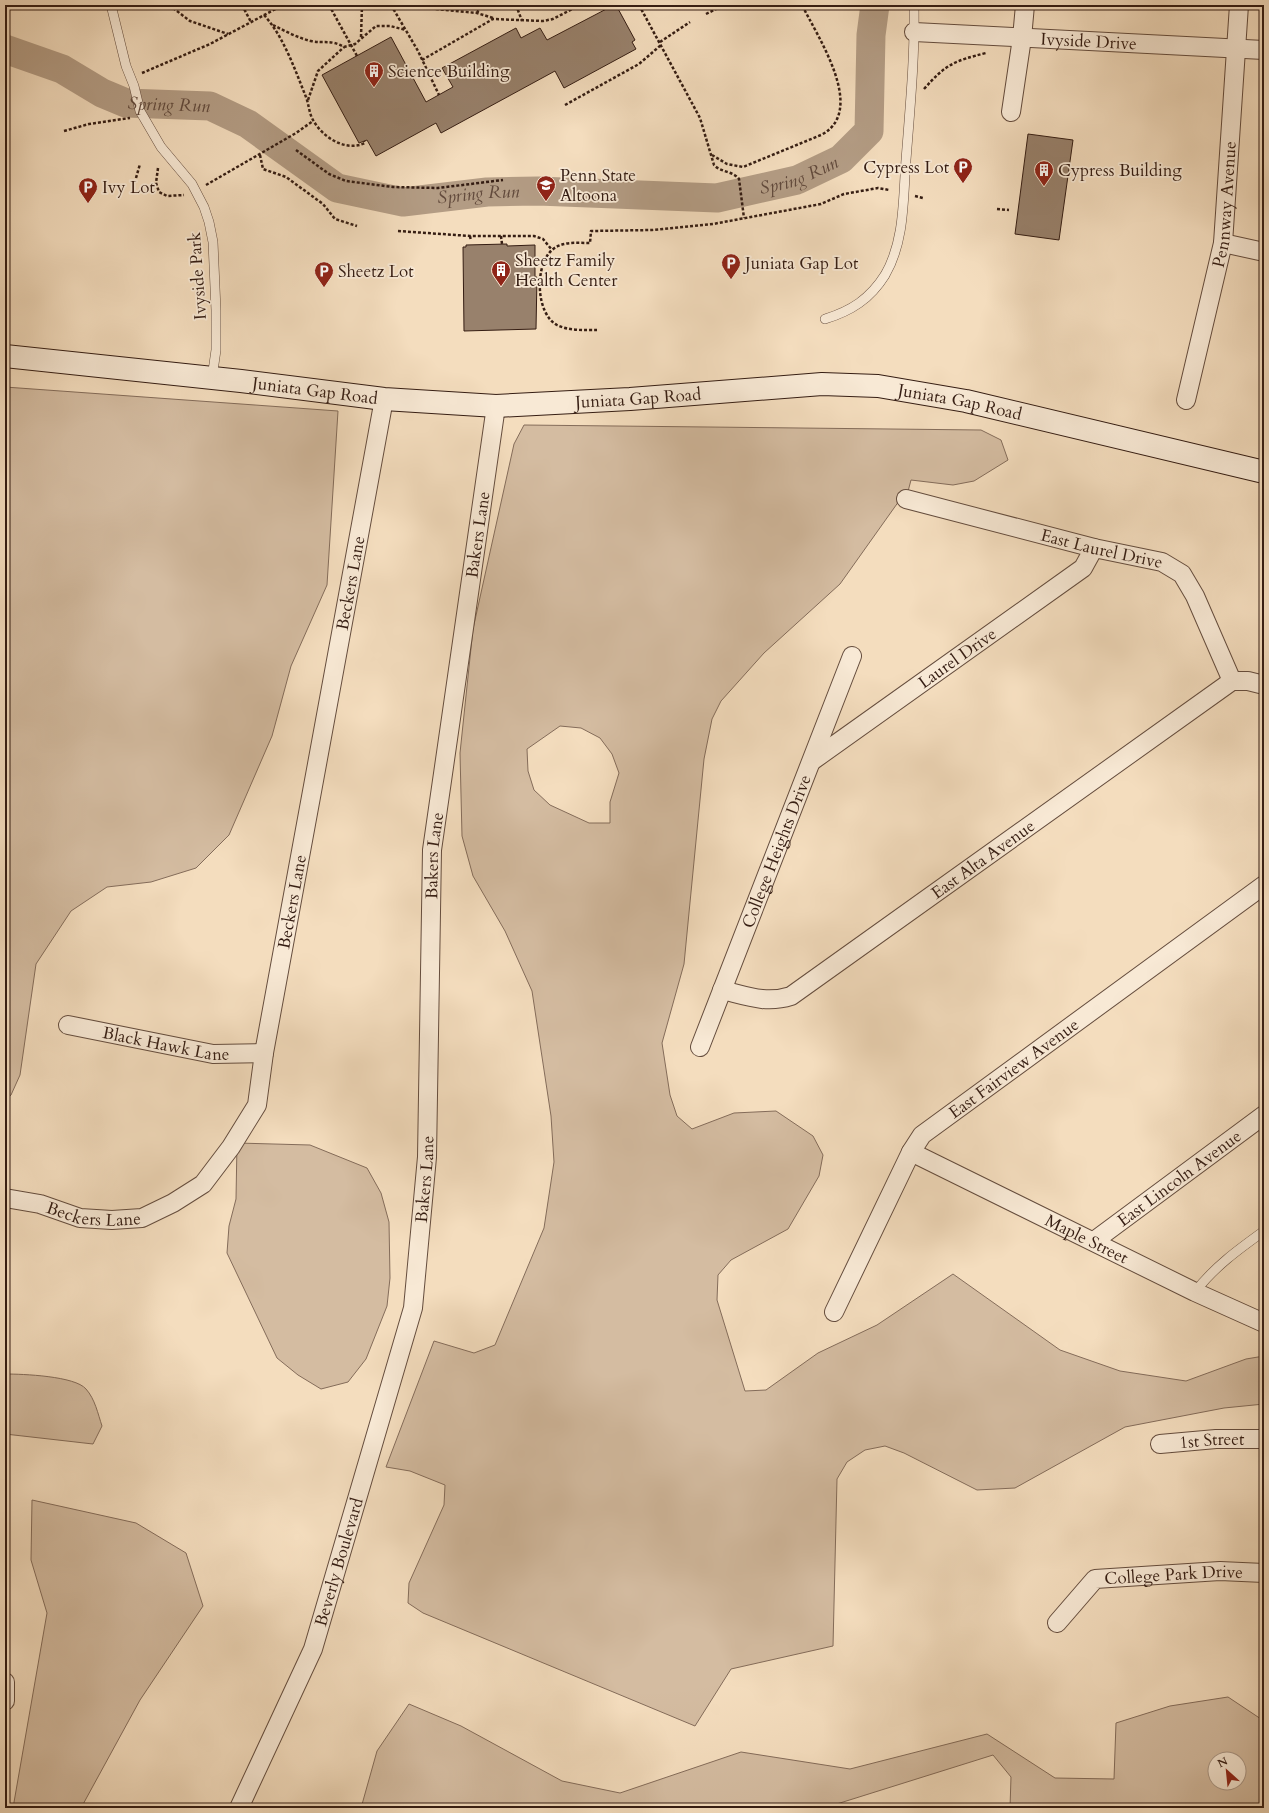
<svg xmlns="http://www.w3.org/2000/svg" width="1269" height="1813" font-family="Cardo,serif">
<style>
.green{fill:#d4bca1;stroke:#846c5a;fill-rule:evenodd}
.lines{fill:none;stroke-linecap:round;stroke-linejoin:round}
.river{stroke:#b39c84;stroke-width:29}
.building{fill:#98816c;stroke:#351d13}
.lane-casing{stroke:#654d3e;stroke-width:10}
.street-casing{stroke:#654d3e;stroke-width:20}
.secondary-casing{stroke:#351d13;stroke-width:24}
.path{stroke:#351d13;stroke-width:2.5;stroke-dasharray:3 2;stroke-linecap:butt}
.lane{stroke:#f8e9d5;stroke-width:9}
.street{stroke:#f8e9d5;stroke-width:18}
.secondary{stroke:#f8e9d5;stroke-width:22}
.labels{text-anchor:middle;stroke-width:3.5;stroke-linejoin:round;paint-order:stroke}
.street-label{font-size:17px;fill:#351d13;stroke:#f8e9d5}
.poi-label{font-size:17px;fill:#351d13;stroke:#f8e9d5;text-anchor:start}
.water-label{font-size:18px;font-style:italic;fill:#61493b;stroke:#f8e9d5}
</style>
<rect width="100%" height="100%" fill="#f4ddbe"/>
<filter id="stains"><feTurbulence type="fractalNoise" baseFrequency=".005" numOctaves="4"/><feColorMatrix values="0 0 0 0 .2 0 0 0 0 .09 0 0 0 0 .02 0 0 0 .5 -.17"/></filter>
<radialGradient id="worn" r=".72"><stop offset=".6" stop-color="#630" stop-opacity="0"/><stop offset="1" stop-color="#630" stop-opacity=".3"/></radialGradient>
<g class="green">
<polygon points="5,387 338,411 327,585 291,666 272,736 229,835 196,868 151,882 107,887 71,911 36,964 20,1075 11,1095 5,1100"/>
<path d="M524 425 981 430 1001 440 1008 460 974 481 953 485 911 480 906 499 899 501 840 584 764 653 721 701 712 719 704 759 684 964 662 1043 670 1095 677 1116 692 1129 734 1113 776 1111 813 1136 823 1155 819 1176 788 1229 731 1260 718 1275 717 1300 745 1391 766 1390 818 1353 877 1325 953 1274 1060 1350 1120 1371 1186 1381 1246 1359 1264 1356V1404L1224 1408 1125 1427 1015 1488 977 1490 904 1453 885 1446 865 1450 847 1462 837 1479 833 1646 731 1669 695 1726 423 1613 408 1603 409 1583 444 1505 445 1485 410 1471 386 1467 434 1341 474 1353 495 1345 544 1228 554 1162 551 1116 532 991 505 931 473 876 462 836 460 753 473 629 514 444ZM560 726 581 728 600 738 612 754 619 773 610 802V823H589L550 805 534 790 528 771 527 749Z"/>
<polygon points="237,1143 310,1145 367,1168 381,1193 389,1222 390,1278 387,1306 366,1359 348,1382 321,1389 298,1375 277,1358 227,1253 229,1226 236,1199"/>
<path d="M5 1374C23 1374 75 1376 86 1389 95 1399 98 1414 102 1426L93 1444 5 1434Z"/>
<polygon points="32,1500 136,1523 186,1553 203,1606 140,1700 81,1808 13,1808 47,1613 31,1560"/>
<path d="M1228 1697 1264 1721V1808H1010L1011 1777 993 1755 824 1808H361L377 1751 409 1704 461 1726 562 1781 620 1793 741 1752 850 1769 987 1734 1055 1778 1114 1779 1116 1723 1170 1706ZM1215 1759H1239V1783H1215Z"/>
</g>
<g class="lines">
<path class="river" id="s1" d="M5 49 62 69 102 93 126 103 210 106 248 124 337 188 403 202 487 192 538 191 717 198 797 180 841 159 869 131 871 35 875 5"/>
</g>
<g class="building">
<polygon points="614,5 616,5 635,40 632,42 636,49 564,88 555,71 441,133 436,123 376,156 367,140 359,143 322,75 391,37 426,102 453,87 442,68 516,28 521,38 540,28 547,40"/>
<polygon points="1028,134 1073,140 1059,240 1015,234"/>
<polygon points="507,244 507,246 535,245 535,277 537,277 536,329 464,331 463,247 466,247 466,245"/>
</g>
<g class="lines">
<g class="lane-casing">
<g id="lane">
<polyline points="111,5 126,66 134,86 140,111 161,147 192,184 204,207 209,222 213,242 216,310 216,350 212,378"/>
<path d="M825 319C851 311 870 299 885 275 905 241 903 198 906 160 910 108 915 57 914 5"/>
<path d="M1195 1292C1214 1267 1239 1249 1264 1231"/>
</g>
</g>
<g class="street-casing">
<g id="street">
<path id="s2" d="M914 32 1264 50"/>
<polyline points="1011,112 1022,38 1025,5"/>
<polyline points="1223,243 1264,252"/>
<path id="s3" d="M1186 400 1223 243 1239 5"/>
<path id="s4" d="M906 499 1094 548 1162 562 1182 574 1195 596 1232 681"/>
<polyline points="1232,681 1248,681 1264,685"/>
<path id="s5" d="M812 761 1083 568 1094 548"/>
<path id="s6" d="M722 990C747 996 766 1004 791 996L1232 681"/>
<path id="s7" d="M68 1025 213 1054 264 1053"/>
<path id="s8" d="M700 1047 852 656"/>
<path id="s9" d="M911 1152 1195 1292 1264 1323"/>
<path id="s10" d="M5 1198 40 1204 80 1218 112 1220 142 1218 173 1203 203 1184 231 1147 257 1105 264 1053 384 399"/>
<path id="s11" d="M1094 1241 1264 1115"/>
<path id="s12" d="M834 1312 911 1152 922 1135 1264 885"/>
<path id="s13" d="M1160 1444 1216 1439H1264"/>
<path id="s14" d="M1057 1623 1095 1579 1220 1571 1264 1573"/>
<polyline points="5,1682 5,1701"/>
<path id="s15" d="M239 1808 313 1649 413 1308 427 1157 432 850 496 406"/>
</g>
</g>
<g class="secondary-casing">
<g id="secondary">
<path id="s16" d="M5 356 241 381 384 399 496 406 630 399 822 384 878 386 966 401 1264 472"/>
</g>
</g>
<g class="path">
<polyline points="169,5 190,21 228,34"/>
<polyline points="242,5 251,22"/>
<polyline points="329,5 357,56"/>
<polyline points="391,5 418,51 439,95"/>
<polyline points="396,5 477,13 493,18"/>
<polyline points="516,5 522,21"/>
<path d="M639 5 700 118 714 165C720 172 733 171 739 179L744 218"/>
<polyline points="617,6 618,5"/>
<polyline points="477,13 481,5"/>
<polyline points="706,14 724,5"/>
<path d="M264 15C284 37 295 70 306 97 309 105 309 113 313 120 323 138 346 152 365 143L364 141"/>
<path d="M273 25C285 31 298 38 311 41 324 44 330 39 344 47L355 44 376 26H390L406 30"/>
<polyline points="361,37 362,5"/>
<polyline points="660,42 690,22"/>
<polyline points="422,60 493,19 543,21 553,19 580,5"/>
<polyline points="142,73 210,44 283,5"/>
<path d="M924 89C946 64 954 61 986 53"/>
<polyline points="308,100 318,71 344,47"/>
<polyline points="565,105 639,64 661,45"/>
<polyline points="64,131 89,124 130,118"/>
<polyline points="296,150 329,174 346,181 393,187 438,188 503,180"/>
<polyline points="260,155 263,169 286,177 323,204 335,219 357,226"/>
<path d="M712 155 727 164 743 167 821 135C868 111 817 36 802 5"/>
<polyline points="158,168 156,183 159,192 167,196 184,195"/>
<polyline points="136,178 140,164"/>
<polyline points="206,185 296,133 313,121"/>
<polyline points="915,196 923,198"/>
<polyline points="997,209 1009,210"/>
<polyline points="398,231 470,236 534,236 543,239 552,250"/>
<polyline points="470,236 471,241"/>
<polyline points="501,236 502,244"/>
<path d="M597 330C585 330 569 331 557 325 536 314 534 266 552 250 562 241 577 243 590 243L591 231 652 230 713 224 821 204 844 194 878 188 889 190"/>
</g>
<use href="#lane" class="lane"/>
<use href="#street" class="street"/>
<use href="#secondary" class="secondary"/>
</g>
<defs>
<g id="building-pin" transform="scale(1)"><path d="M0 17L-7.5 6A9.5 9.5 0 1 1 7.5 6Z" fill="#8f2418" stroke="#f8e9d5"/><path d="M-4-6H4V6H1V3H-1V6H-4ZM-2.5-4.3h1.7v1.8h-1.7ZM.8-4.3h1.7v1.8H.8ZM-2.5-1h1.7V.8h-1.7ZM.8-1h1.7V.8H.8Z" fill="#fff"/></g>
<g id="parking-pin" transform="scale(1)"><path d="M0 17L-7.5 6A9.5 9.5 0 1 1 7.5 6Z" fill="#8f2418" stroke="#f8e9d5"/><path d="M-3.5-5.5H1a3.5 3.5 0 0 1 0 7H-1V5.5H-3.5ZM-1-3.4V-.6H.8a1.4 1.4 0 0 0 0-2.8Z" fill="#fff"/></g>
<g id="university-pin" transform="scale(1)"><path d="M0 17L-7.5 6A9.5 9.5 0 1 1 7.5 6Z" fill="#8f2418" stroke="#f8e9d5"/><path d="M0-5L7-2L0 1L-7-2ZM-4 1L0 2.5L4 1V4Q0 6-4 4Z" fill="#fff"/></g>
</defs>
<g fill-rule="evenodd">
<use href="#building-pin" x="374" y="71"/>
<use href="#parking-pin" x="963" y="167"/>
<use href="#building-pin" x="1044" y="170"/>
<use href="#university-pin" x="546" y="185"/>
<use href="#parking-pin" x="88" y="187"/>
<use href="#parking-pin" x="731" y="263"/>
<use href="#building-pin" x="501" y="270"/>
<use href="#parking-pin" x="324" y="271"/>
</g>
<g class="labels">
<g class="street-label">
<text dy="6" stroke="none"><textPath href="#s2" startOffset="175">Ivyside Drive</textPath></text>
<text dy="6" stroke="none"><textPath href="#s3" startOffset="200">Pennway Avenue</textPath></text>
<text transform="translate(197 276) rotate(-94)" y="6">Ivyside Park</text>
<text dy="6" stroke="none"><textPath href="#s16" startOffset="312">Juniata Gap Road</textPath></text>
<text dy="6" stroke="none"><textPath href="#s16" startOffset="636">Juniata Gap Road</textPath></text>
<text dy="6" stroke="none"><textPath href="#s16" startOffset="960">Juniata Gap Road</textPath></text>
<text dy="6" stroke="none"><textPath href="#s15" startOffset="1308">Bakers Lane</textPath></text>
<text dy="6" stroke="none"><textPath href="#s4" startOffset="202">East Laurel Drive</textPath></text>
<text dy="6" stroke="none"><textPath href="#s10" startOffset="836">Beckers Lane</textPath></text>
<text dy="6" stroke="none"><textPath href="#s5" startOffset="178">Laurel Drive</textPath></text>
<text dy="6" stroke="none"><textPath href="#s8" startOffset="210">College Heights Drive</textPath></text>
<text dy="6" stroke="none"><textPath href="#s15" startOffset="984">Bakers Lane</textPath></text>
<text dy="6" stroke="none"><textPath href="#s6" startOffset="306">East Alta Avenue</textPath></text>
<text dy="6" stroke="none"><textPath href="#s10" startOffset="512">Beckers Lane</textPath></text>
<text dy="6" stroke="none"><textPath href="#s7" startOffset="100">Black Hawk Lane</textPath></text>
<text dy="6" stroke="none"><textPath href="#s12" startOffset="311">East Fairview Avenue</textPath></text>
<text dy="6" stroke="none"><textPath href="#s11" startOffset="106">East Lincoln Avenue</textPath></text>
<text dy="6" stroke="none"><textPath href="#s15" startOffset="660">Bakers Lane</textPath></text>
<text dy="6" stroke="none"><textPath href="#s10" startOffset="91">Beckers Lane</textPath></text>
<text dy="6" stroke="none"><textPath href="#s9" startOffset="196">Maple Street</textPath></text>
<text dy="6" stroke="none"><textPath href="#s13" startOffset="52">1st Street</textPath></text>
<text dy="6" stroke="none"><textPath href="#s15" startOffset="266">Beverly Boulevard</textPath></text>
<text dy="6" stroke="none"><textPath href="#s14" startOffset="137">College Park Drive</textPath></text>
</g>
<g class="poi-label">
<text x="388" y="77">Science Building</text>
<text x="949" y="173" text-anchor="end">Cypress Lot</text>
<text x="1058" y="176">Cypress Building</text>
<text x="560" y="181">Penn State<tspan x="560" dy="20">Altoona</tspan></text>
<text x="102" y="193">Ivy Lot</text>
<text x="515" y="266">Sheetz Family<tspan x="515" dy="20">Health Center</tspan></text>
<text x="745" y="269">Juniata Gap Lot</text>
<text x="338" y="277">Sheetz Lot</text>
</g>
<g class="water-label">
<text dy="6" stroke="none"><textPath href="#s1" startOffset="176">Spring Run</textPath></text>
<text dy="6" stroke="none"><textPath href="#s1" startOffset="836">Spring Run</textPath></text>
<text dy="6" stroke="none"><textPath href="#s1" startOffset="512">Spring Run</textPath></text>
</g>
</g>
<rect width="1269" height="1813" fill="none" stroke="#f4ddbe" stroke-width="20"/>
<rect x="6" y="6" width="1257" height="1801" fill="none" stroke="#351d13" stroke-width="2"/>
<rect x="10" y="10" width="1249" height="1793" fill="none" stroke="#351d13"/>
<g transform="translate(1227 1771) rotate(333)"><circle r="19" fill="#f8e9d5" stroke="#aa9787"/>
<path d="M0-3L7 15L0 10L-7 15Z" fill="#8f2418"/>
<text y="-6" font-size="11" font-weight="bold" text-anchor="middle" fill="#351d13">N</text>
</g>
<rect width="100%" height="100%" filter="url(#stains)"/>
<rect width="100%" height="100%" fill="url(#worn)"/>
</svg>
